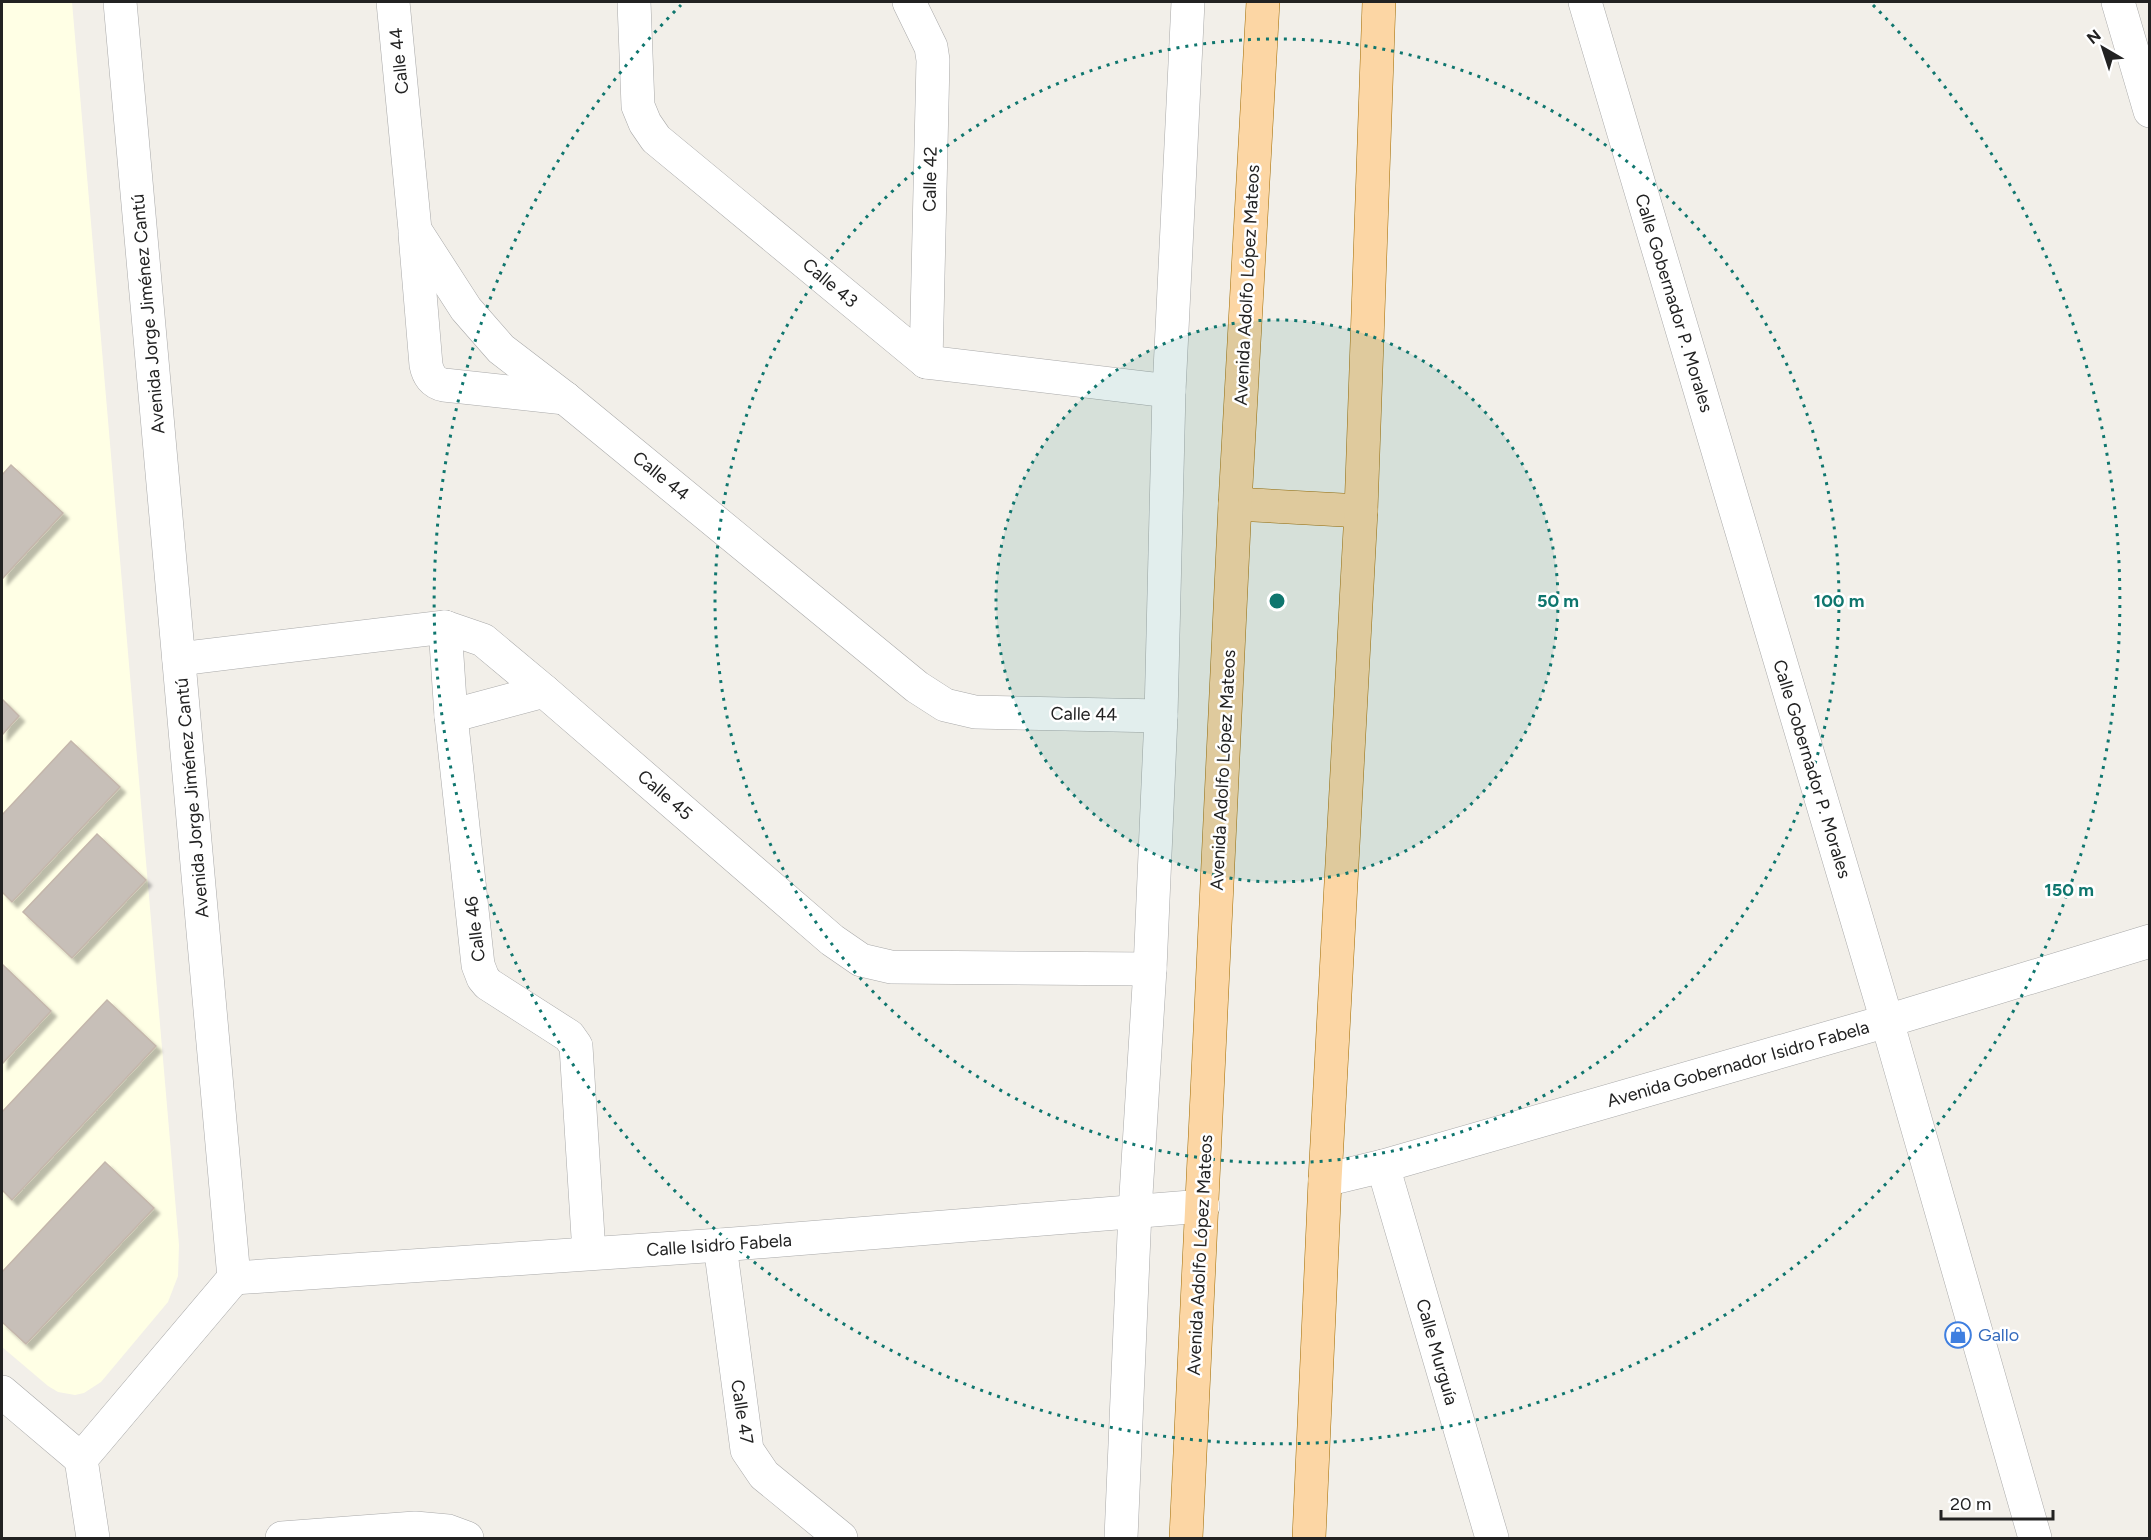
<svg xmlns="http://www.w3.org/2000/svg" width="2151" height="1540" font-family="Figtree,sans-serif">
<style>
.education{fill:#ffffe5}
.building{fill:#c7bfb8;stroke:#c4b6ab;stroke-width:1.5;filter:url(#shadow)}
.lines{fill:none;stroke-linecap:round;stroke-linejoin:round}
.minor-casing{stroke:#a9a9a9;stroke-width:34}
.major-casing{stroke:#a06b00;stroke-width:34}
.minor{stroke:#fff;stroke-width:33}
.major{stroke:#fcd6a4;stroke-width:33}
.ring{fill:none;stroke:#0f766e;stroke-width:3;stroke-dasharray:3 6}
.labels{text-anchor:middle;stroke-width:5;stroke-linejoin:round;paint-order:stroke}
.street-label{font-size:18px;fill:#222;stroke:#fff}
.shop-label{font-size:18px;fill:#366cbe;stroke:#fff;text-anchor:start}
.centre{fill:#0f766e;stroke:#fff;stroke-width:3}
.ring-label{font-size:18px;text-anchor:middle;font-weight:bold;fill:#0f766e;stroke:#fff;stroke-width:5;stroke-linejoin:round;paint-order:stroke}
</style>
<defs>
<filter id="shadow"><feDropShadow dx="5.5" dy="5.5" stdDeviation="1.5" flood-color="#0004"/></filter>
</defs>
<rect width="100%" height="100%" fill="#f2efe9"/>
<polygon class="education" points="2,2 72,2 179,1245 178,1276 168,1302 101,1382 84,1393 75,1395 58,1392 48,1386 2,1347"/>
<g class="building">
<polygon points="11,465 63,513 2,579 2,475"/>
<polygon points="2,699 19,716 2,735"/>
<polygon points="71,741 120,787 12,902 2,892 2,815"/>
<polygon points="97,834 146,880 72,958 23,912"/>
<polygon points="2,964 51,1011 2,1064"/>
<polygon points="107,1000 156,1046 12,1200 2,1190 2,1112"/>
<polygon points="105,1162 154,1208 26,1344 2,1322 2,1272"/>
</g>
<g class="lines">
<g class="minor-casing">
<g id="minor">
<polyline points="393,2 415,230 466,309 501,349 565,398 917,687 945,705 975,712 1161,716"/>
<polyline points="634,2 638,106 645,123 656,139 926,362 1169,391"/>
<polyline points="909,2 931,47 933,60 926,362"/>
<polyline points="1585,2 1887,1021 2035,1538"/>
<polyline points="2118,2 2150,111"/>
<path d="M415 234 426 365C428 375 433 383 444 385L565 398"/>
<polyline points="445,627 451,716 478,965 483,978 488,984 569,1036 576,1046 589,1253"/>
<polyline points="179,659 445,627 483,640 544,691 832,940 861,960 891,967 1150,969"/>
<polyline points="451,716 544,691"/>
<polyline points="1383,1166 1492,1538"/>
<polyline points="1325,1180 1383,1166 1887,1021 2150,941"/>
<polyline points="720,1245 747,1450 764,1475 841,1538"/>
<polyline points="234,1278 720,1245 1203,1206"/>
<polyline points="2,1392 81,1459"/>
<polyline points="93,1538 81,1459 234,1278 120,2"/>
<polyline points="282,1538 415,1528 448,1531 467,1538"/>
<polyline points="1121,1538 1135,1211 1150,969 1161,716 1169,391 1188,2"/>
</g>
</g>
<g class="major-casing">
<g id="major">
<polyline points="1235,504 1361,511"/>
<polyline points="1186,1538 1235,504 1263,2"/>
<polyline points="1309,1538 1325,1180 1361,511 1379,2"/>
</g>
</g>
<use href="#minor" class="minor"/>
<use href="#major" class="major"/>
</g>
<circle cx="1277" cy="601" r="281" fill="#0f766e" fill-opacity=".12"/>
<g class="ring">
<circle cx="1277" cy="601" r="281"/>
<circle cx="1277" cy="601" r="562"/>
<path d="M1873 5A843 843 0 1 1 681 5"/>
</g>
<defs>
<g id="shop-ring" transform="scale(1.35)"><circle r="9.5" fill="#fff" stroke="#3f7fe0" stroke-width="1.5"/><path d="M-5-2.5h2.3a2.7 3.5 0 0 1 5.4 0H5L5.5 6h-11ZM-1.5-2.5h3a1.5 2.3 0 0 0-3 0Z" fill="#3f7fe0"/></g>
</defs>
<g fill-rule="evenodd">
<use href="#shop-ring" x="1958" y="1335"/>
</g>
<g class="labels">
<g class="street-label">
<text transform="translate(399 61) rotate(-96)" y="6">Calle 44</text>
<text transform="translate(930 179) rotate(-89)" y="6">Calle 42</text>
<text transform="translate(830 283) rotate(40)" y="6">Calle 43</text>
<text transform="translate(1247 285) rotate(-87)" y="6">Avenida Adolfo López Mateos</text>
<text transform="translate(1674 303) rotate(73)" y="6">Calle Gobernador P. Morales</text>
<text transform="translate(148 314) rotate(-95)" y="6">Avenida Jorge Jiménez Cantú</text>
<text transform="translate(661 476) rotate(39)" y="6">Calle 44</text>
<text transform="translate(1084 714) rotate(1)" y="6">Calle 44</text>
<text transform="translate(1812 769) rotate(73)" y="6">Calle Gobernador P. Morales</text>
<text transform="translate(1223 770) rotate(-87)" y="6">Avenida Adolfo López Mateos</text>
<text transform="translate(665 795) rotate(41)" y="6">Calle 45</text>
<text transform="translate(192 798) rotate(-95)" y="6">Avenida Jorge Jiménez Cantú</text>
<text transform="translate(475 929) rotate(-97)" y="6">Calle 46</text>
<text transform="translate(1738 1064) rotate(-16)" y="6">Avenida Gobernador Isidro Fabela</text>
<text transform="translate(719 1245) rotate(-4)" y="6">Calle Isidro Fabela</text>
<text transform="translate(1200 1255) rotate(-87)" y="6">Avenida Adolfo López Mateos</text>
<text transform="translate(1437 1352) rotate(74)" y="6">Calle Murguía</text>
<text transform="translate(742 1412) rotate(81)" y="6">Calle 47</text>
</g>
<g class="shop-label">
<text x="1978" y="1341">Gallo</text>
</g>
</g>
<circle cx="1277" cy="601" r="9" class="centre"/>
<g class="ring-label">
<text x="1558" y="607">50 m</text>
<text x="1839" y="607">100 m</text>
<text x="2069" y="896">150 m</text>
</g>
<rect width="2151" height="1540" fill="none" stroke="#222222" stroke-width="6"/>
<g transform="translate(2103 48) rotate(321)" stroke="#ffffff" stroke-width="4.5" paint-order="stroke">
<path d="M0-4.5L10 22L0 15L-10 22Z" fill="#222222"/>
<text y="-9" font-size="16" font-weight="bold" text-anchor="middle" fill="#222222">N</text>
</g>
<path d="M1941 1510v9h112v-9" fill="none" stroke="#222222" stroke-width="3"/>
<text x="1950" y="1510" font-size="18" fill="#222222" stroke="#ffffff" stroke-width="4.5" paint-order="stroke">20 m</text>
</svg>
